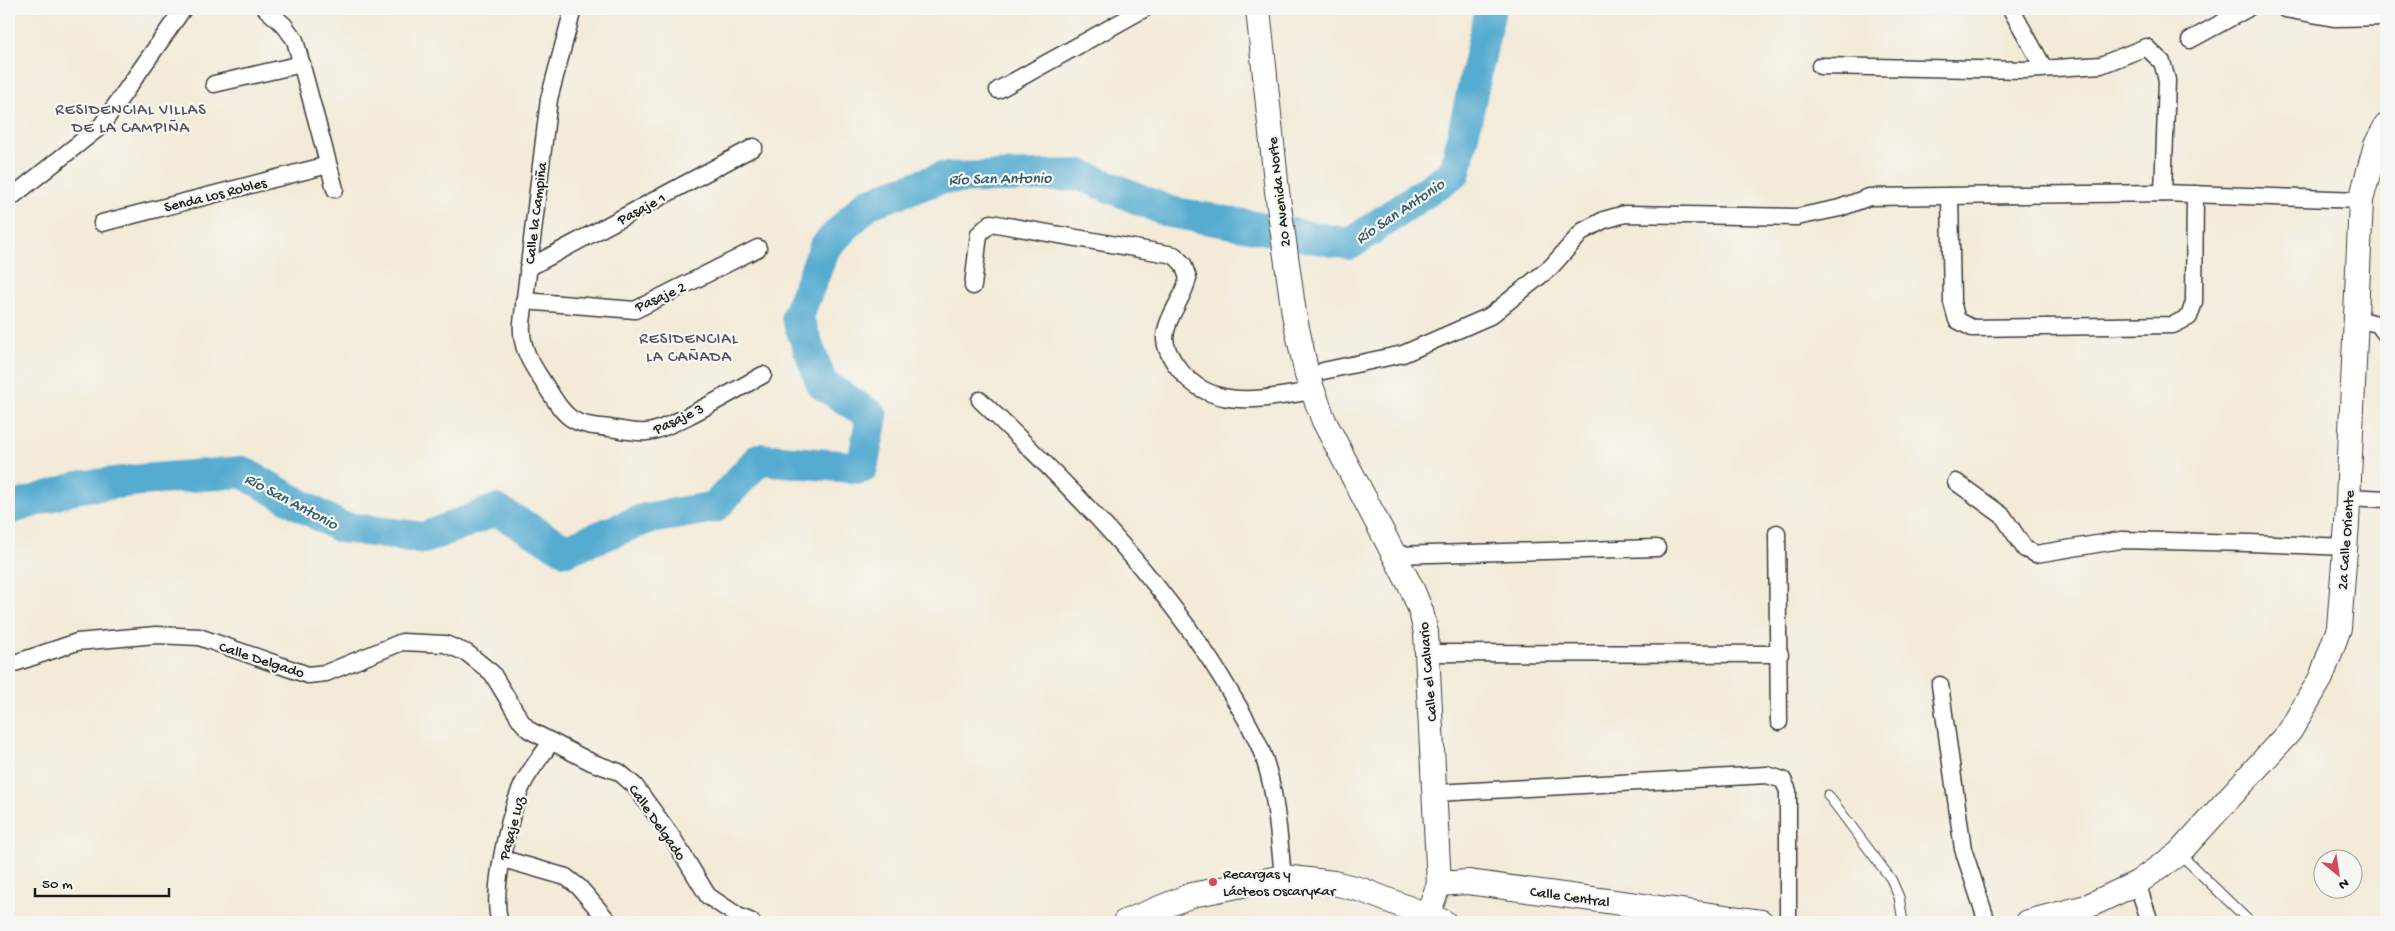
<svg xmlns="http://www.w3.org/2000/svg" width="2395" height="931" font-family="'Gochi Hand',sans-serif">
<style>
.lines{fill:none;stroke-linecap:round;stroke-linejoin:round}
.river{stroke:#54abd0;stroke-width:32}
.lane-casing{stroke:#3c3b38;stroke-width:11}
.street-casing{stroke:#3c3b38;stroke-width:19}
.secondary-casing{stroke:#3c3b38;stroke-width:26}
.lane{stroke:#fff;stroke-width:9}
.street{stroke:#fff;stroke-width:16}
.secondary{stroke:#fff;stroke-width:24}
.poi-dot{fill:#d1495b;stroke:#f6f6f2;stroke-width:2}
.labels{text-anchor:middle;stroke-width:4.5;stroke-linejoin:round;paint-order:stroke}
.street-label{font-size:15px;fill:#1c1c1c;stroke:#f6f6f2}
.poi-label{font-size:15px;fill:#1c1c1c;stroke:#f6f6f2;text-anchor:start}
.neighbourhood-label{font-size:16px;letter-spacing:1px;fill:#595161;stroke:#f6f6f2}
.water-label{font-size:16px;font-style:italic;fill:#355c6d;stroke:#f6f6f2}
</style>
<rect width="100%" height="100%" fill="#f6f6f2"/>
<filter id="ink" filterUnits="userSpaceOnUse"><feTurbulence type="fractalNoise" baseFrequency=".02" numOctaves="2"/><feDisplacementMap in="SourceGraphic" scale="10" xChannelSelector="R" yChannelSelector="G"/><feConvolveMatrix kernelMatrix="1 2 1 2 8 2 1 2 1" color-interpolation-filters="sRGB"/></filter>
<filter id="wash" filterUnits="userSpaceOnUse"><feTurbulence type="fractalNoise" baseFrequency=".0096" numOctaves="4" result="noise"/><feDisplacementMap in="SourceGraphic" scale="20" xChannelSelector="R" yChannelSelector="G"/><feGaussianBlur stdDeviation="1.12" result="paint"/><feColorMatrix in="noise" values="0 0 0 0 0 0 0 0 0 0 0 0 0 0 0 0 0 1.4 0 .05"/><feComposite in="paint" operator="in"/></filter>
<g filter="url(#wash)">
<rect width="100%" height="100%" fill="#f3ead7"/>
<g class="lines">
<polyline class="river" points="9,509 79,487 141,480 242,472 340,527 424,538 496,510 566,550 645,519 715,507 759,459 862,468 872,416 822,384 797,317 825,247 867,204 941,178 1081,175 1170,212 1350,244 1455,172 1490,9"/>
</g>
</g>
<g filter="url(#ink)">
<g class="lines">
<g class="lane-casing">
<g id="lane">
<polyline points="1828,795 1891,879 1899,897 1903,922"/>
<polyline points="2180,854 2250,922"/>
</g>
</g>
<g class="street-casing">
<g id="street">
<polyline points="266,9 284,25 295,40 335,189"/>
<path d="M573 9 549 99 522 323C520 350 533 366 547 388 568 421 571 424 610 428 622 430 635 433 647 432 668 431 740 387 763 375"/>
<polyline points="2011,9 2044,68"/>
<polyline points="2285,9 2334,18 2386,17"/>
<polyline points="2190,40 2247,9"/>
<polyline points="1820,66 2026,70 2101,65 2146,47 2162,62 2167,80 2163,193"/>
<polyline points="214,84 302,64"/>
<polyline points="998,90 1144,9"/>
<polyline points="1950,196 1952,302 1957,320 1972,328 2173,325 2189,317 2194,302 2195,194"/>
<polyline points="9,199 101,126 183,9"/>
<polyline points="102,223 328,165"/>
<polyline points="528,268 754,147"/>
<path d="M973 286 979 234 991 223 1174 255 1183 264 1188 278C1184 298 1166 317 1165 338 1165 349 1172 360 1179 369 1213 413 1265 398 1313 391"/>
<polyline points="524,301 635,310 758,248"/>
<polyline points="2355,319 2378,324 2386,335"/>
<polyline points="1323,371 1403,354 1490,316 1551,267 1583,231 1604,220 1625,214 1797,217 1840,208 1869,197 2163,193 2361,200"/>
<path d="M980 400C1069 485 1158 574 1223 680 1238 706 1256 733 1265 761 1277 798 1279 839 1283 877"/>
<polyline points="1956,482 2003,516 2025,549 2036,554 2121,540 2249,543 2346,547"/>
<polyline points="2348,497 2386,499"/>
<polyline points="1777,533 1779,722"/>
<polyline points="1393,555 1657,548"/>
<polyline points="1428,653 1780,654"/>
<polyline points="9,665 77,642 156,635 199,637 308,675 326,673 402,642 445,644 467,653 492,673 521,721 529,730 591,762 619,772 635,786 672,837 708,896 738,916 752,922"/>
<polyline points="1940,685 1963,849 1987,922"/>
<polyline points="1436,793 1767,775 1783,780 1788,791 1788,922"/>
<polyline points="503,859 566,877 579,887 609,922"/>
<polyline points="2137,883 2150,922"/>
<path d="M500 922C490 895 510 810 523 784 530 769 542 756 551 742"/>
</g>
</g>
<g class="secondary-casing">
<g id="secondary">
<polyline points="1258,9 1277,191 1294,314 1307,375 1324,421 1412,589 1421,611 1426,633 1439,884 1427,916"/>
<polyline points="1439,884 1468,882 1761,922"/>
<polyline points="1125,922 1192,895 1283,877 1334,883 1362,890 1444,922"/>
<polyline points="2028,922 2086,907 2137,883 2179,853 2290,731 2321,678 2339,628 2347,524 2361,200 2376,145 2386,126"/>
</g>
</g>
<use href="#lane" class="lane"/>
<use href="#street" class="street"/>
<use href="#secondary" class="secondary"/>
</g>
</g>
<circle class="poi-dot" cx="1213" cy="882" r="5"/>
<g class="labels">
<g class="street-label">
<text transform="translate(1278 192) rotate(-97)" y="5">20 Avenida Norte</text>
<text transform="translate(215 194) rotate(-14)" y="5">Senda Los Robles</text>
<text transform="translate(641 208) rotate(-28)" y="5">Pasaje 1</text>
<text transform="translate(535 213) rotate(-83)" y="5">Calle la Campiña</text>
<text transform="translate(660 296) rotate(-24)" y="5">Pasaje 2</text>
<text transform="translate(678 418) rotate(-25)" y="5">Pasaje 3</text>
<text transform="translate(2345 540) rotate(-86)" y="5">2a Calle Oriente</text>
<text transform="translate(262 659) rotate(18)" y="5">Calle Delgado</text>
<text transform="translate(1427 672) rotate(-95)" y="5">Calle el Calvario</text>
<text transform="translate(658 822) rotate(55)" y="5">Calle Delgado</text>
<text transform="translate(511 828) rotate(-75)" y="5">Pasaje Luz</text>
<text transform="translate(1570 896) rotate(8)" y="5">Calle Central</text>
</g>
<g class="poi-label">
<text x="1223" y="878">Recargas y<tspan x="1223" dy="17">Lácteos OscaryKar</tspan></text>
</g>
<g class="neighbourhood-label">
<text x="131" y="114">RESIDENCIAL VILLAS<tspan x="131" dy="18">DE LA CAMPIÑA</tspan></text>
<text x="689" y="343">RESIDENCIAL<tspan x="689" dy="18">LA CAÑADA</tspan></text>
</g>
<g class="water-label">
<text transform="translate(1000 177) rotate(-1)" y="6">Río San Antonio</text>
<text transform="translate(1399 210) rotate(-34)" y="6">Río San Antonio</text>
<text transform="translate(292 500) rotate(28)" y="6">Río San Antonio</text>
</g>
</g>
<rect width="2395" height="931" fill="none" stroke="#f6f6f2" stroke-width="30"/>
<g transform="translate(2338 874) rotate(150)"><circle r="24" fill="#f6f6f2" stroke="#9f9f9c"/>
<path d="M0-4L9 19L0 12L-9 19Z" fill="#d1495b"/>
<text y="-8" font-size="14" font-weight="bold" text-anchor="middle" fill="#1c1c1c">N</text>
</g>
<path d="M35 888v8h134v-8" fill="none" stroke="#1c1c1c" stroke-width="2.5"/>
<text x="42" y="888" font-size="15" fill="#1c1c1c" stroke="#f6f6f2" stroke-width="4" paint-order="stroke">50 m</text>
</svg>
